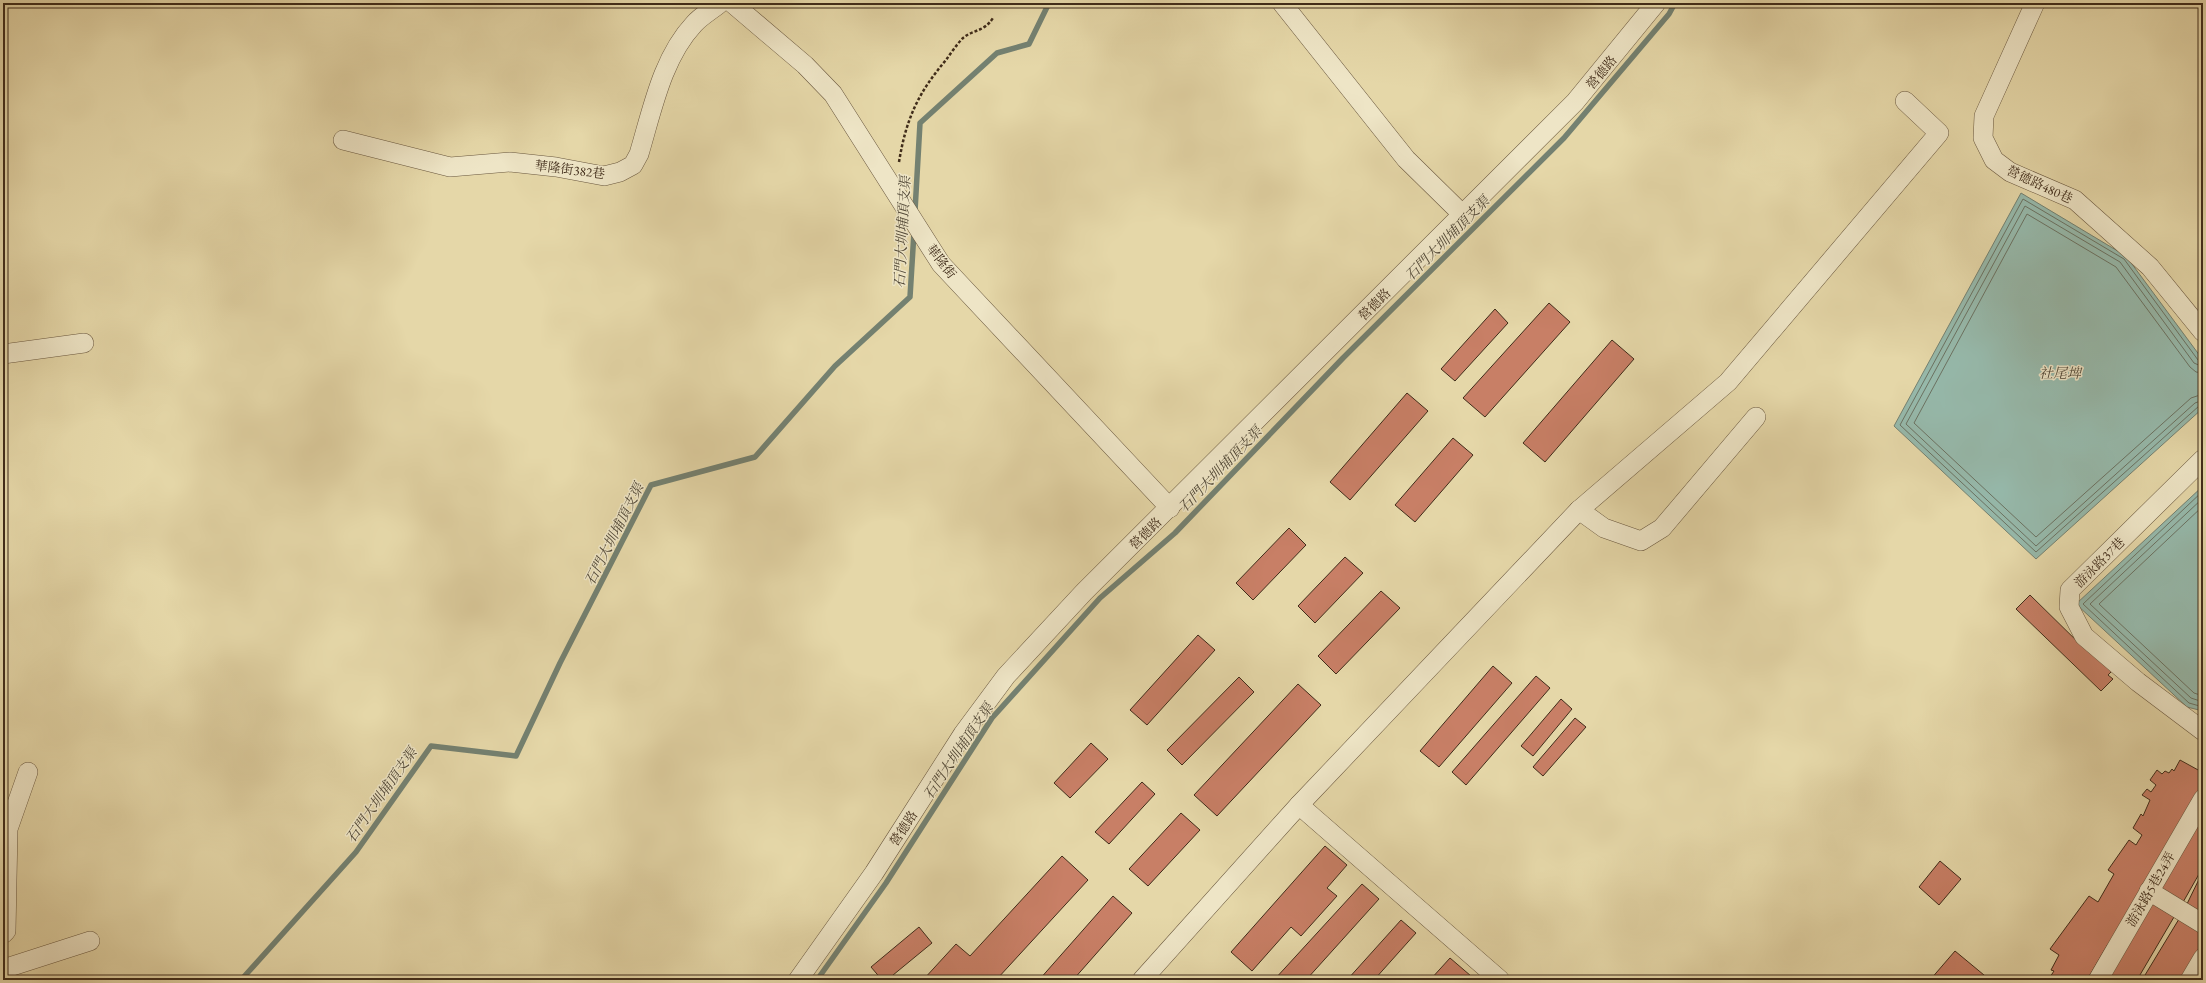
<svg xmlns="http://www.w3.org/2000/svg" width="2206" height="983" font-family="'EB Garamond','Noto Serif TC',serif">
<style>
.water{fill:#96b9ab;stroke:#748171}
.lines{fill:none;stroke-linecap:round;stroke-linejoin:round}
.shore{stroke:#6b7262;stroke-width:1}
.stream{stroke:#748171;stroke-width:5.5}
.building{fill:#c87f66;stroke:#402c1a}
.minor-casing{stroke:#69573e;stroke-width:20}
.path{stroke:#402c1a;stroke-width:2.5;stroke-dasharray:3 2;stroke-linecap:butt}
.minor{stroke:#eee5c6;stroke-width:19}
.labels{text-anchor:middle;stroke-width:3;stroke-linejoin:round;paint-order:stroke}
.street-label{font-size:13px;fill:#402c1a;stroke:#eee5c6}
.water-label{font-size:14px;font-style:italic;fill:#514837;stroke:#eee5c6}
</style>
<rect width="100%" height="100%" fill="#e5d7a8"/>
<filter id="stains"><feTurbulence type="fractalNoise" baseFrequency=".005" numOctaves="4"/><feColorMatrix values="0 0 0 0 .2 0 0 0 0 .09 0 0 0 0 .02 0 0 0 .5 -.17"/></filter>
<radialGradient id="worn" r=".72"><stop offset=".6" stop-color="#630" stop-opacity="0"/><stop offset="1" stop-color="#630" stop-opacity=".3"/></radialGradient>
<g class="water">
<polygon points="2021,193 2126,256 2203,360 2203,408 2036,559 1894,426"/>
<polygon points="2203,486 2203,711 2187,707 2076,604"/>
</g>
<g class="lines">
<g class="shore">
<polyline points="2203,362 2198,360 2124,259 2023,199 1900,425 2036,552 2199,406 2203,405"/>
<polyline points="2203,367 2194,363 2120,262 2025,206 1906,424 2036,546 2195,403 2203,400"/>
<polyline points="2203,373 2196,372 2190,367 2116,267 2027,214 1914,423 2036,537 2191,398 2203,394"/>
<polyline points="2203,491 2083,604 2189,703 2203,707"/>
<polyline points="2203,498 2090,604 2191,698 2203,702"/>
<polyline points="2203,506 2099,604 2194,693 2203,696"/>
</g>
<g class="stream">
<polyline points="915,211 920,123 997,53 1029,44 1049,3"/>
<polyline points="241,980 356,852 431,746 516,756 560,663 651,485 755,457 835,366 910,297 914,232"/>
<polyline points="817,980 886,883 992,718 1100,598 1175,533 1343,358 1564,138 1669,14 1675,3"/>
</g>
</g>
<g class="building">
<polygon points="1549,303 1570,322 1485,417 1463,398"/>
<polygon points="1495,309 1508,323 1455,381 1441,369"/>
<polygon points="1612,340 1634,359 1545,462 1523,443"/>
<polygon points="1407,393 1428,411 1350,500 1330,482"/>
<polygon points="1453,438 1473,455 1415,522 1395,505"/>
<polygon points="1289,528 1306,545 1253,600 1236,583"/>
<polygon points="1345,557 1363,573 1315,623 1298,606"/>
<polygon points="1381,591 1400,608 1336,674 1318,656"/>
<polygon points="2030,595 2086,650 2113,670 2108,675 2113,679 2101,691 2016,609"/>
<polygon points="1198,635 1215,650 1147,725 1130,710"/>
<polygon points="1493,666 1512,683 1439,767 1420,751"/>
<polygon points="1536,676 1550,688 1466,785 1452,772"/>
<polygon points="1239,677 1254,692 1182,765 1167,750"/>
<polygon points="1298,684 1321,705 1217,816 1194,795"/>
<polygon points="1561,699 1572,709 1533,756 1521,746"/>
<polygon points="1575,718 1586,727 1543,776 1533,767"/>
<polygon points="1091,743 1108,759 1070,798 1054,783"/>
<polygon points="2180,760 2200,771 2203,767 2203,786 2110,945 2108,944 2087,980 2048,980 2054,971 2051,970 2059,955 2050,949 2089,896 2098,902 2114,874 2108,870 2129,840 2136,845 2142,835 2133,828 2141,814 2143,816 2150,800 2142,795 2147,789 2151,792 2156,785 2150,780 2157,770 2162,774 2165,771 2169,773 2172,769 2174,771"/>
<polygon points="1142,782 1155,794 1109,844 1095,832"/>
<polygon points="1181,813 1200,830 1148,886 1129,869"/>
<polygon points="2203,813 2203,867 2182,904 2157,889"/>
<polygon points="1325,846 1347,865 1327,888 1337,896 1301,936 1291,927 1252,971 1231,952"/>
<polygon points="1062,856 1088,880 997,979 998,980 923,980 956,944 970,956"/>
<polygon points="1940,861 1961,879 1939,905 1919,887"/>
<polygon points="2203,871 2203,917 2186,906"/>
<polygon points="1362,884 1379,899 1306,980 1274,980"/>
<polygon points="1113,896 1132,913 1073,980 1039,980"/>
<polygon points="2150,902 2174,917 2137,980 2105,980"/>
<polygon points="2179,919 2200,931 2202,943 2181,980 2142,980"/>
<polygon points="1401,920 1416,933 1374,980 1347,980"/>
<polygon points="919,927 932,943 887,980 882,980 871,967"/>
<polygon points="1955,951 1990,980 1930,980"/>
<polygon points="1450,958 1471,976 1467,980 1430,980"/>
</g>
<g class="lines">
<g class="minor-casing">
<g id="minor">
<polyline points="732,3 805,65 833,94 941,264 1170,508"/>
<polyline points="1282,3 1406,159 1463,215"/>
<polyline points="2035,3 1984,116 1983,138 1994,160 2010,172 2075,200 2150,267 2203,332"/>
<path d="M343 140 450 167 510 162 556 167 604 176 620 172 633 165 639 154C652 111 662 58 694 24 701 16 712 10 720 3"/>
<polyline points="3,354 84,343"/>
<polyline points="2203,459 2070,590 2069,607 2084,636 2138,682 2203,731"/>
<polyline points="1579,510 1604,528 1641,541 1662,528 1756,417"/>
<polyline points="1299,805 1500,980"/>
<polyline points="2149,891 2203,924"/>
<polyline points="3,934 6,931 8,829 28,772"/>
<polyline points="3,969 90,941"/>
<polyline points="798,980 874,873 963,734 1006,676 1084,592 1575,102 1656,3"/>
<polyline points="1142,980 1299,805 1579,510 1728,382 1939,133 1905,101"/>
<polyline points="2098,980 2203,799"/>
<polyline points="2190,980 2203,958"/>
</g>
</g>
<path class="path" d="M899 162C906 119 918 93 946 60 951 53 957 44 963 38 974 29 984 32 993 18"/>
<use href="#minor" class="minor"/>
</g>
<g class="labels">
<g class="street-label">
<text transform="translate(1601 72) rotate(-50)" y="5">營德路</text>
<text transform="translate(570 169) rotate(7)" y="5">華隆街382巷</text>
<text transform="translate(2040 184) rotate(25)" y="5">營德路480巷</text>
<text transform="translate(942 261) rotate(52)" y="5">華隆街</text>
<text transform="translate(1374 304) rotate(-45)" y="5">營德路</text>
<text transform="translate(1145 533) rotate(-45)" y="5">營德路</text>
<text transform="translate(2099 562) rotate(-45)" y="5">游泳路37巷</text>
<text transform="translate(903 828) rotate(-57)" y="5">營德路</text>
<text transform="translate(2150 889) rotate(-60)" y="5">游泳路5巷24弄</text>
</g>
<g class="water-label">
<text transform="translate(902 232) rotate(-87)" y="5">石門大圳埔頂支渠</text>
<text transform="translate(1447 238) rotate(-45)" y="5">石門大圳埔頂支渠</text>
<text x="2060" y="378">社尾埤</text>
<text transform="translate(1220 469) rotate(-46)" y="5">石門大圳埔頂支渠</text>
<text transform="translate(614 534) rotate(-63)" y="5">石門大圳埔頂支渠</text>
<text transform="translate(958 751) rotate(-56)" y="5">石門大圳埔頂支渠</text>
<text transform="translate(381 795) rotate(-55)" y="5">石門大圳埔頂支渠</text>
</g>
</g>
<rect width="2206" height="983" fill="none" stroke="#e5d7a8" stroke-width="16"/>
<rect x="4" y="4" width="2198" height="975" fill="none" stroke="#402c1a" stroke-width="2"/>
<rect x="8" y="8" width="2190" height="967" fill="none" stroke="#402c1a"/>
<rect width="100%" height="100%" filter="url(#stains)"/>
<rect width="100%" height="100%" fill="url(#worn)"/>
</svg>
